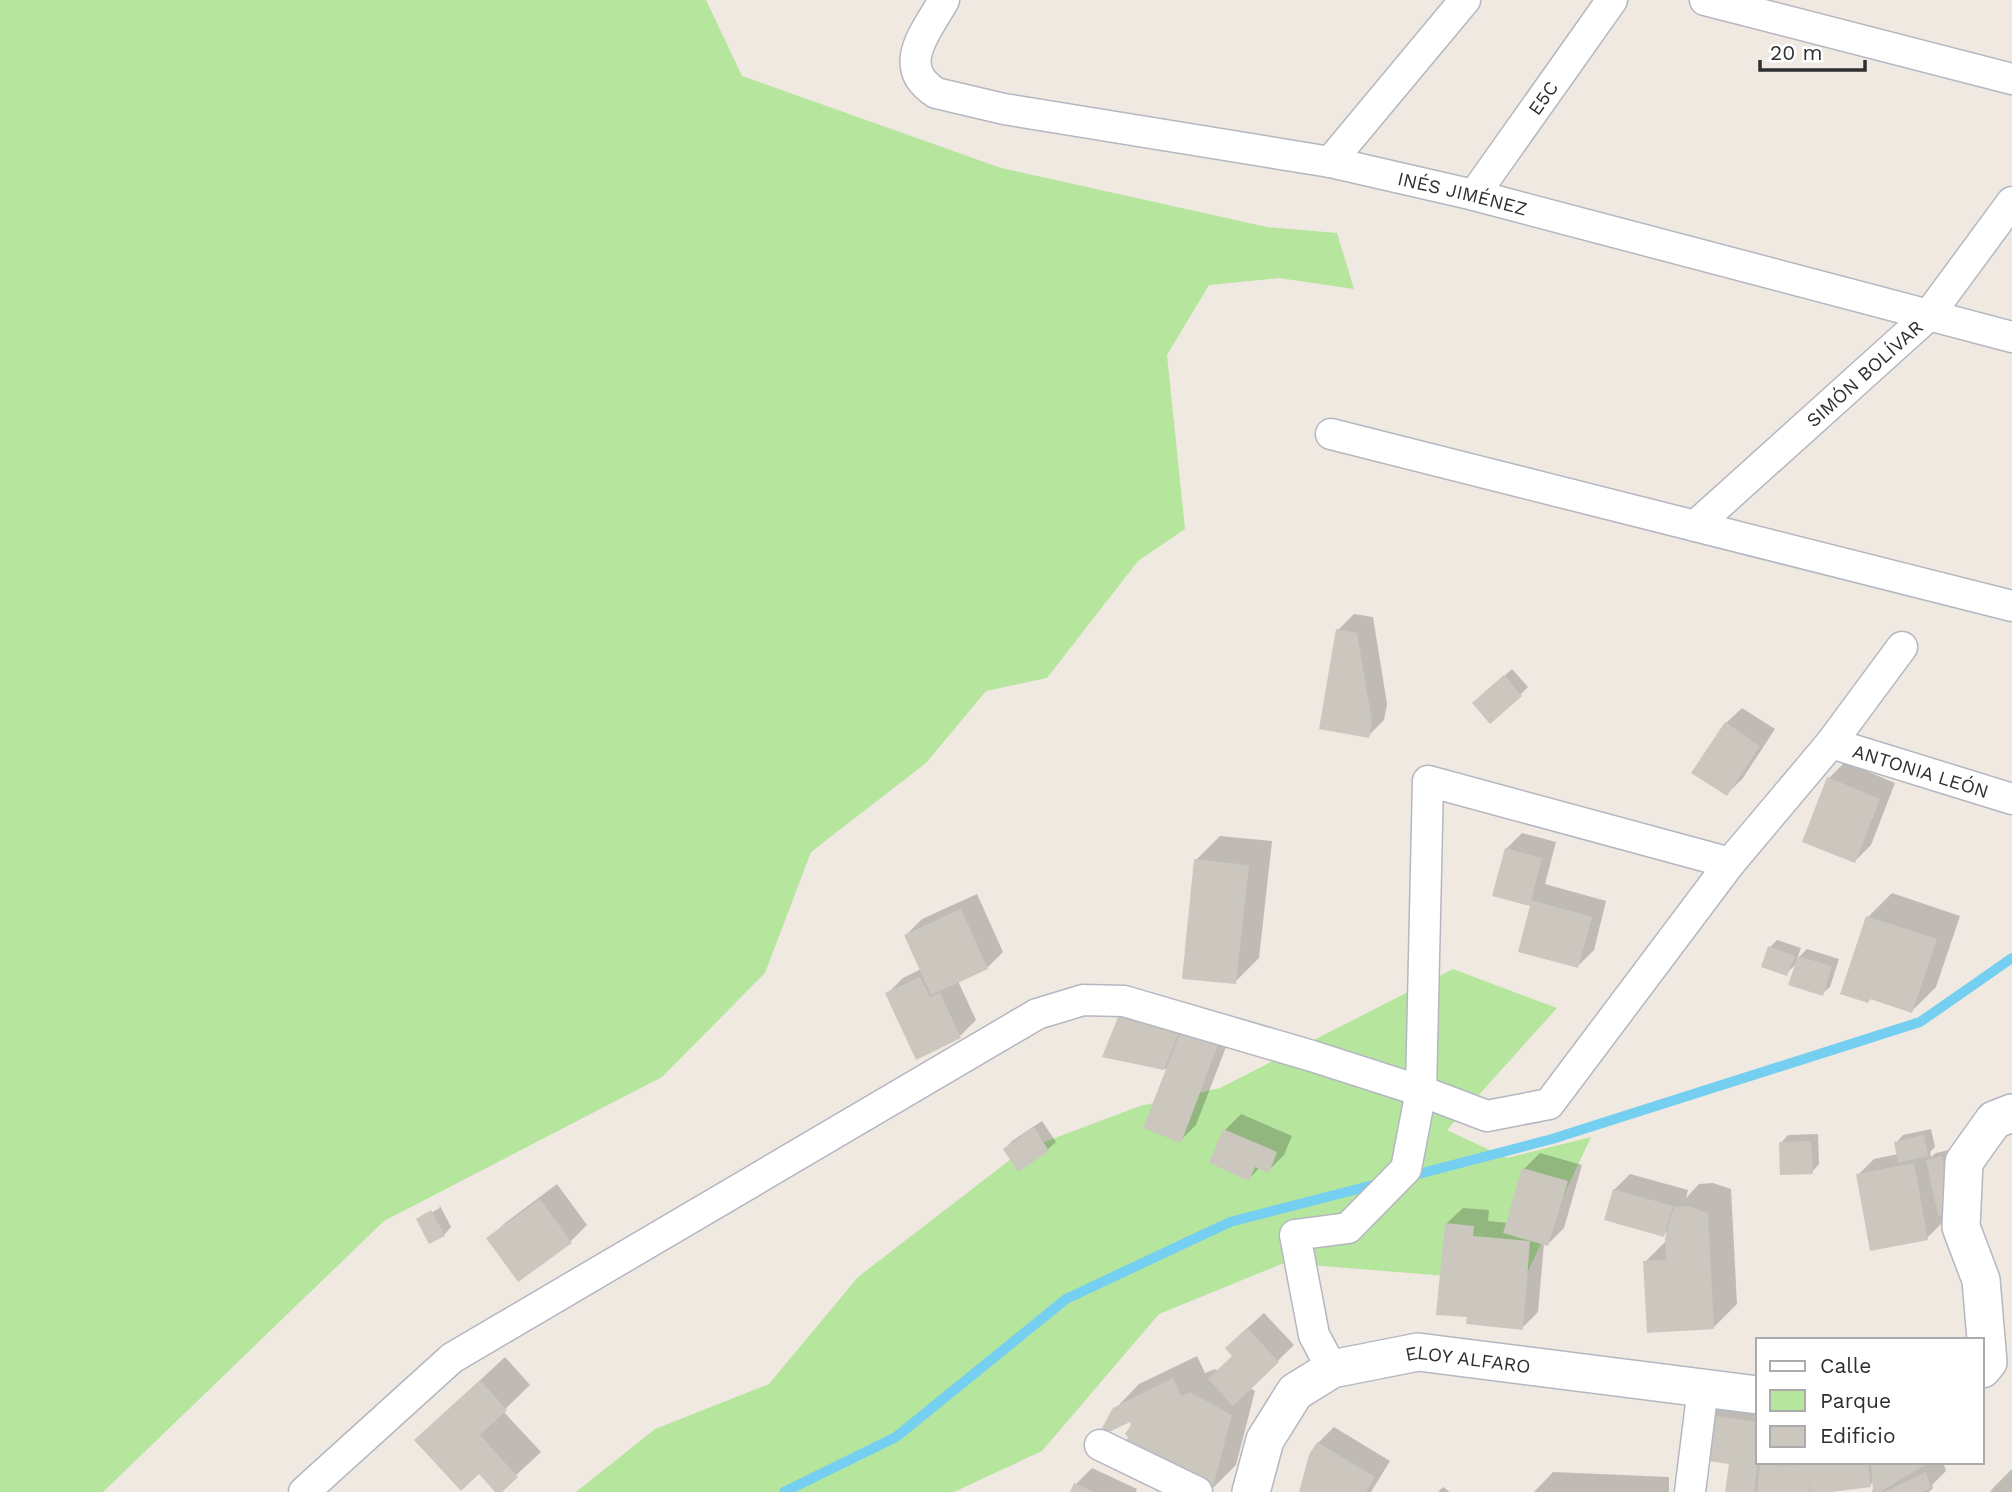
<svg xmlns="http://www.w3.org/2000/svg" width="2012" height="1492" font-family="'Work Sans',sans-serif">
<style>
.green{fill:#b6e59e}
.shadow{fill:#0003}
.lines{fill:none;stroke-linecap:round;stroke-linejoin:round}
.stream{stroke:#75cff0;stroke-width:10}
.building{fill:#cbc7bf}
.minor-casing{stroke:#b4b7c1;stroke-width:33}
.tertiary-casing{stroke:#b4b7c1;stroke-width:40}
.minor{stroke:#fff;stroke-width:30}
.tertiary{stroke:#fff;stroke-width:37}
.labels{text-anchor:middle;stroke-width:5;stroke-linejoin:round;paint-order:stroke}
.street-label{font-size:19px;fill:#2e2e2e;stroke:#fff}
</style>
<rect width="100%" height="100%" fill="#efe9e1"/>
<g class="green">
<polygon points="0,0 706,0 742,76 1001,168 1267,227 1337,233 1354,289 1279,278 1209,285 1167,355 1185,529 1138,561 1047,678 986,691 926,763 811,852 765,973 662,1077 384,1221 103,1492 0,1492"/>
<polygon points="1453,969 1557,1008 1447,1130 1507,1158 1591,1137 1523,1282 1284,1263 1159,1314 1042,1451 954,1492 576,1492 655,1429 769,1384 858,1277 1023,1150 1140,1106 1220,1088"/>
</g>
<g class="shadow">
<polygon points="1354,614 1373,617 1387,704 1384,720 1368,736 1338,630"/>
<polygon points="1512,669 1528,687 1520,695 1482,696"/>
<polygon points="1742,708 1775,729 1743,778 1727,794 1726,723"/>
<polygon points="1845,762 1895,783 1871,845 1855,861 1829,778"/>
<polygon points="1522,833 1556,842 1545,884 1606,901 1594,950 1578,966 1532,904 1506,849"/>
<polygon points="1220,836 1272,841 1259,958 1235,982 1196,860"/>
<polygon points="1892,893 1960,916 1936,987 1912,1011 1872,998 1868,1001 1868,917"/>
<polygon points="977,894 1003,952 987,968 958,981 976,1020 960,1036 887,994 903,978 921,969 906,935 922,919"/>
<polygon points="1777,940 1801,948 1797,959 1807,949 1839,959 1830,987 1822,994 1797,963 1786,974 1770,947"/>
<polygon points="1135,1002 1233,1029 1196,1125 1180,1141 1167,1069 1104,1056 1119,1018"/>
<polygon points="1241,1114 1292,1136 1284,1155 1268,1171 1260,1167 1249,1179 1225,1130"/>
<polygon points="1042,1121 1056,1142 1048,1149 1019,1169 1005,1149 1012,1141"/>
<polygon points="1931,1129 1935,1147 1930,1152 1931,1157 1936,1153 1949,1150 1961,1204 1941,1214 1943,1222 1927,1238 1858,1175 1874,1159 1898,1154 1896,1143 1903,1135"/>
<polygon points="1818,1134 1819,1164 1812,1172 1781,1143 1788,1135"/>
<polygon points="1540,1153 1582,1165 1564,1228 1548,1244 1544,1243 1538,1312 1522,1328 1469,1316 1446,1224 1463,1208 1489,1210 1488,1221 1508,1223 1524,1169"/>
<polygon points="1630,1174 1688,1190 1686,1198 1699,1184 1713,1183 1731,1189 1737,1304 1713,1328 1645,1262 1667,1240 1669,1230 1663,1235 1614,1190"/>
<polygon points="557,1184 587,1225 571,1241 489,1238 505,1223"/>
<polygon points="439,1204 451,1227 444,1235 418,1219 425,1213 425,1216 440,1208"/>
<polygon points="1264,1313 1294,1345 1250,1388 1255,1391 1236,1465 1212,1489 1115,1409 1139,1384 1197,1356 1205,1373 1215,1369 1218,1371 1234,1355 1243,1332"/>
<polygon points="505,1357 530,1385 503,1411 541,1452 498,1492 479,1472 416,1440"/>
<polygon points="1726,1400 1758,1405 1758,1462 1926,1462 1923,1466 1931,1462 1943,1462 1946,1471 1932,1485 1933,1488 1929,1492 1871,1492 1873,1490 1874,1481 1870,1485 1822,1492 1726,1492 1731,1463 1710,1416"/>
<polygon points="1334,1427 1390,1461 1371,1492 1301,1492 1318,1443"/>
<polygon points="1092,1468 1137,1489 1136,1492 1072,1492 1076,1484"/>
<polygon points="2012,1469 2012,1492 1990,1492 1994,1487"/>
<polygon points="1553,1472 1669,1477 1669,1492 1534,1492"/>
<polygon points="1443,1487 1450,1492 1438,1492"/>
</g>
<g class="lines">
<g class="stream">
<polyline points="1407,1177 1552,1139 1920,1022 2012,958"/>
<polyline points="784,1492 896,1437 1066,1299 1230,1222 1381,1183"/>
</g>
</g>
<g class="building">
<polygon points="1336,629 1357,633 1372,721 1369,738 1319,729"/>
<polygon points="1504,675 1522,696 1490,724 1472,703"/>
<polygon points="1725,722 1760,746 1727,796 1691,773"/>
<polygon points="1827,777 1880,799 1855,863 1802,842"/>
<polygon points="1505,848 1542,858 1531,900 1592,917 1578,968 1518,952 1530,906 1492,896"/>
<polygon points="1194,859 1249,865 1236,984 1182,979"/>
<polygon points="961,909 988,969 931,995 904,935"/>
<polygon points="1866,916 1937,939 1912,1013 1870,999 1868,1003 1840,994"/>
<polygon points="1768,946 1795,956 1787,976 1761,967"/>
<polygon points="1798,956 1832,966 1823,996 1788,985"/>
<polygon points="920,977 930,997 940,993 961,1038 916,1060 885,993"/>
<polygon points="1118,1017 1179,1032 1164,1070 1102,1057"/>
<polygon points="1181,1031 1218,1045 1181,1143 1143,1128"/>
<polygon points="1034,1127 1049,1151 1018,1172 1003,1149"/>
<polygon points="1223,1129 1277,1152 1269,1173 1255,1167 1249,1181 1209,1163"/>
<polygon points="1924,1135 1928,1156 1898,1163 1894,1142"/>
<polygon points="1811,1141 1813,1174 1780,1175 1779,1142"/>
<polygon points="1942,1156 1954,1213 1938,1216 1926,1160"/>
<polygon points="1914,1163 1928,1240 1870,1251 1856,1174"/>
<polygon points="1522,1168 1568,1181 1548,1246 1503,1233"/>
<polygon points="1613,1189 1673,1206 1664,1237 1604,1220"/>
<polygon points="540,1199 572,1243 518,1282 486,1238"/>
<polygon points="1688,1206 1708,1213 1714,1329 1647,1333 1643,1261 1666,1260 1665,1238 1674,1207"/>
<polygon points="431,1210 445,1236 429,1244 416,1219"/>
<polygon points="1445,1223 1474,1226 1473,1236 1530,1241 1523,1330 1466,1324 1467,1317 1436,1315"/>
<polygon points="1247,1328 1279,1362 1233,1406 1208,1379 1232,1356 1225,1348"/>
<polygon points="1173,1378 1181,1396 1190,1392 1232,1415 1212,1491 1144,1457 1121,1453 1128,1437 1125,1434 1131,1425 1130,1422 1105,1434 1102,1428 1113,1408"/>
<polygon points="480,1380 507,1410 480,1435 518,1477 502,1492 495,1492 479,1474 461,1491 414,1440"/>
<polygon points="1708,1415 1758,1422 1758,1461 1754,1492 1725,1492 1729,1464 1701,1460"/>
<polygon points="1317,1442 1375,1477 1366,1492 1299,1492 1309,1455"/>
<polygon points="1775,1462 1868,1462 1871,1487 1832,1492 1810,1492 1810,1479 1809,1492 1757,1492 1760,1464 1796,1467 1775,1464"/>
<polygon points="1871,1462 1930,1462 1880,1492 1873,1492"/>
<polygon points="1926,1472 1931,1488 1923,1492 1884,1492"/>
<polygon points="1074,1483 1094,1492 1070,1492"/>
</g>
<g class="lines">
<g class="minor-casing">
<g id="minor">
<path id="s1" d="M944 0C927 31 894 66 936 93L1004 109 1330 162 1474 195 2012 337"/>
<polyline points="1705,0 2012,79"/>
<polyline points="1330,162 1465,0"/>
<path id="s2" d="M1474 195 1612 0"/>
<polyline points="1331,434 2012,606"/>
<path id="s3" d="M1695 526 1928 316 2012 202"/>
<path id="s4" d="M1831 743 2012 799"/>
<polyline points="1332,1369 1314,1335 1295,1235 1348,1228 1406,1169 1421,1091 1428,781 1730,863"/>
<polyline points="1100,1445 1197,1492"/>
<polyline points="304,1492 452,1358 1037,1014 1083,1000 1124,1001 1312,1056 1421,1091 1487,1116 1549,1104 1730,863 1831,743 1902,647"/>
<polyline points="1690,1492 1703,1388"/>
</g>
</g>
<g class="tertiary-casing">
<g id="tertiary">
<polyline points="1982,1369 1988,1362 1981,1280 1961,1227 1964,1162 1994,1120 2012,1113"/>
<path id="s5" d="M1251 1492 1265 1440 1295 1392 1332 1369 1418 1352 1758 1395"/>
</g>
</g>
<use href="#minor" class="minor"/>
<use href="#tertiary" class="tertiary"/>
</g>
<g class="labels">
<g class="street-label">
<text dy="7" stroke="none"><textPath href="#s2" startOffset="119">E5C</textPath></text>
<text dy="7" stroke="none"><textPath href="#s1" startOffset="644">INÉS JIMÉNEZ</textPath></text>
<text dy="7" stroke="none"><textPath href="#s3" startOffset="228">SIMÓN BOLÍVAR</textPath></text>
<text dy="7" stroke="none"><textPath href="#s4" startOffset="94">ANTONIA LEÓN</textPath></text>
<text dy="7" stroke="none"><textPath href="#s5" startOffset="292">ELOY ALFARO</textPath></text>
</g>
</g>
<rect x="1756" y="1338" width="228" height="126" fill="#ffffff" stroke="#ababab" stroke-width="2"/>
<rect x="1770" y="1361" width="35" height="10" fill="#ffffff" stroke="#ababab" stroke-width="2"/>
<text x="1820" y="1373" font-size="21" fill="#2e2e2e">Calle</text>
<rect x="1770" y="1390" width="35" height="21" fill="#b6e59e" stroke="#ababab" stroke-width="2"/>
<text x="1820" y="1408" font-size="21" fill="#2e2e2e">Parque</text>
<rect x="1770" y="1426" width="35" height="21" fill="#cbc7bf" stroke="#ababab" stroke-width="2"/>
<text x="1820" y="1443" font-size="21" fill="#2e2e2e">Edificio</text>
<path d="M1760 60v10h105v-10" fill="none" stroke="#2e2e2e" stroke-width="3.5"/>
<text x="1770" y="60" font-size="21" fill="#2e2e2e" stroke="#ffffff" stroke-width="5" paint-order="stroke">20 m</text>
</svg>
